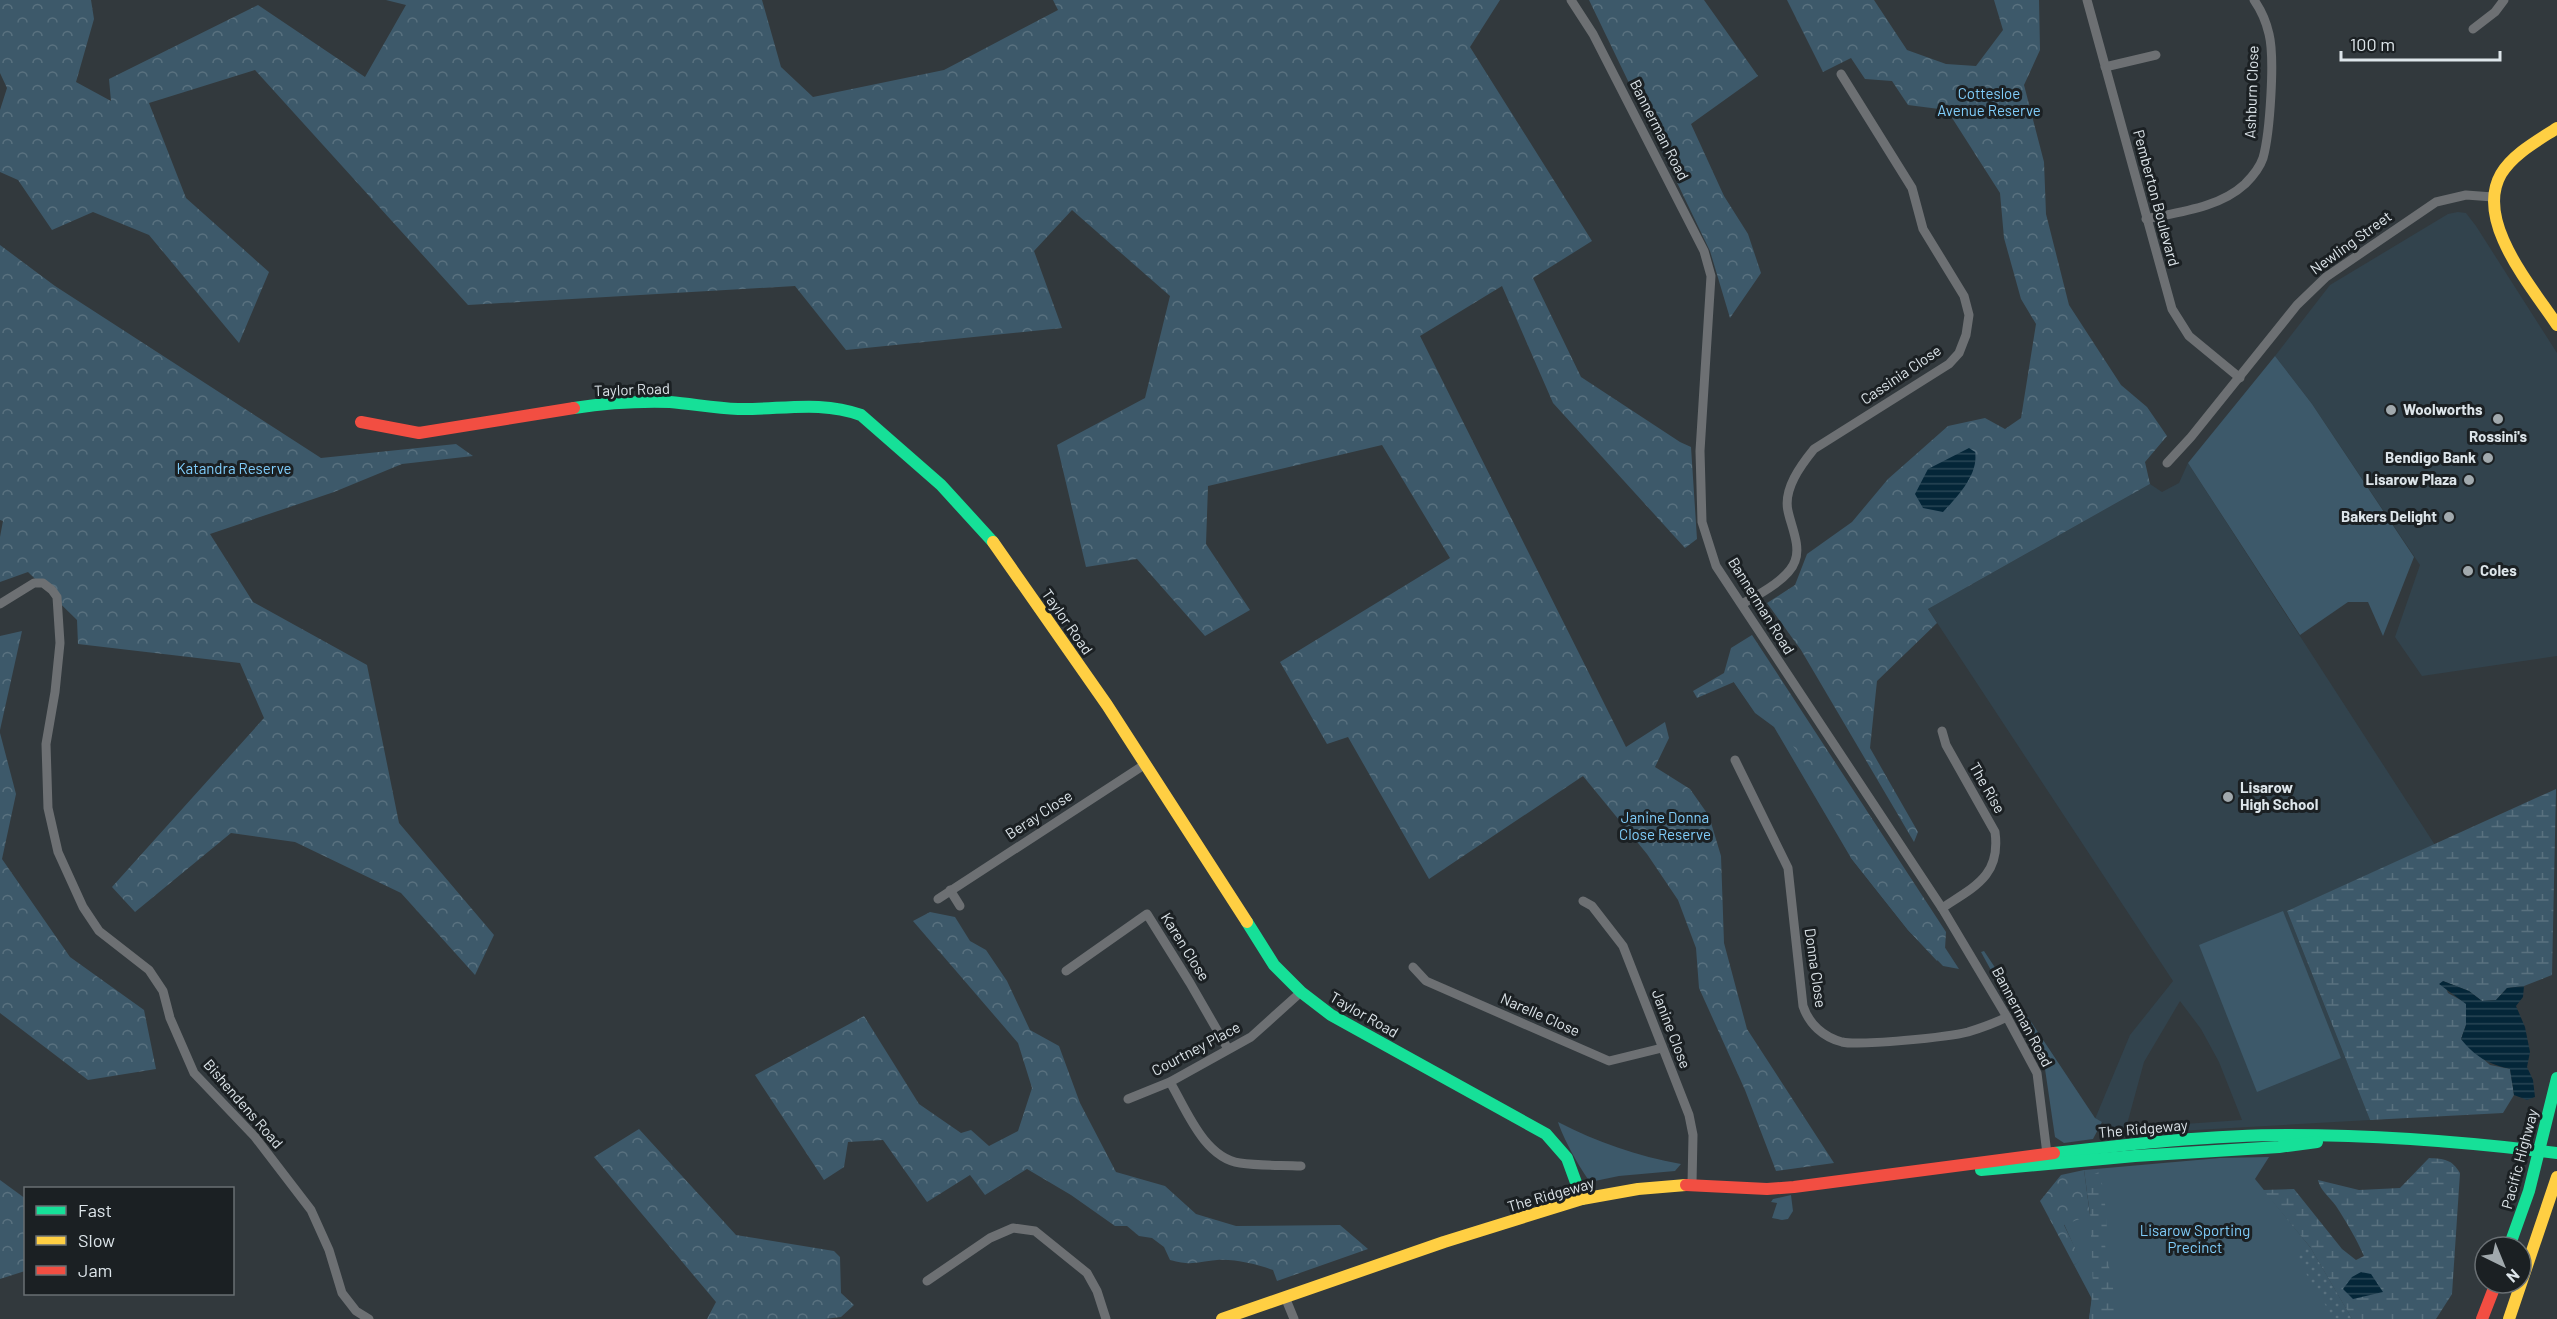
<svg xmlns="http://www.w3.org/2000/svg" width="2557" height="1319" font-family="Barlow,sans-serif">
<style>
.built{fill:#32434d;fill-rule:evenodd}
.green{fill:#3d596a}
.forest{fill:url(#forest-crowns)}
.wetland{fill:url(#wetland-marsh)}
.garden{fill:url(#garden-dots)}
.water{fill:url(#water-rules)}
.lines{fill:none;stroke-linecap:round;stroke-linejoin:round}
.street{stroke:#6d7073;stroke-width:9}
.fast{stroke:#16e098;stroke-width:12}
.slow{stroke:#ffcf43;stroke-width:12}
.jam{stroke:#f24e42;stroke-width:12}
.poi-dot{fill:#a1a9ad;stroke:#1b2023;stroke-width:2}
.labels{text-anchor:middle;stroke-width:6;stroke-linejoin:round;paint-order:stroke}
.street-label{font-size:15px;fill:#dde5ea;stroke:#1b2023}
.park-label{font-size:15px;fill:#80cdfa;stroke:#1b2023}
.poi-label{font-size:15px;font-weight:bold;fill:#dde5ea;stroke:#1b2023;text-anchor:start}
</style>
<defs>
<pattern id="forest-crowns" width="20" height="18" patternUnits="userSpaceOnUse" patternTransform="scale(1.5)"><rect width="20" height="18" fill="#3d596a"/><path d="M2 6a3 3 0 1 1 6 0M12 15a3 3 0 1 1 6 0" fill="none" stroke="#59717f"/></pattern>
<pattern id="wetland-marsh" width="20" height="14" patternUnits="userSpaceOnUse" patternTransform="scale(1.5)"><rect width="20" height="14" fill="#3d596a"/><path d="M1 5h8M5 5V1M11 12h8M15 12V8" fill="none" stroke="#59717f"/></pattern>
<pattern id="garden-dots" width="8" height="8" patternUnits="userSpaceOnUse" patternTransform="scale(1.5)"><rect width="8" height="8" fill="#3d596a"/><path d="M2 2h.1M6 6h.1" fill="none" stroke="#59717f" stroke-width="1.8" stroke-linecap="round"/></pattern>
<pattern id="water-rules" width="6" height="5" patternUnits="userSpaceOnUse" patternTransform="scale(1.5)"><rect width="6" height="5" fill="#042638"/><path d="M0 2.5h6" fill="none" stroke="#284555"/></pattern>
</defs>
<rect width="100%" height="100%" fill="#32393d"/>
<g class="built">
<polygon points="2458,212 2466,213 2476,226 2557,353 2557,656 2422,676 2395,637 2420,565 2312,404 2275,356 2330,285 2448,214"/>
<path d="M2188 463 2435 845 2287 911 2370 1120 2126 1134 2095 1119 2130 1035 2173 981 1928 609 2150 484 2162 492 2179 483ZM2180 1001 2201 1029 2219 1062 2242 1120 2126 1128 2144 1062Z"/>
</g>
<g class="green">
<polygon points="2275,356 2312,404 2414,557 2383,636 2368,602 2348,602 2300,635 2188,463"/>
<polygon points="1758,660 1959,969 1943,966 1908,930 1851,858 1774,727 1755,713 1731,678"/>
<polygon points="2283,911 2341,1058 2257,1092 2199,945"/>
<polygon points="1984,951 2095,1118 2102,1122 2093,1139 2064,1143 2055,1137 2045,1069 1981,952"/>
<path d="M1558 1122C1597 1142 1637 1156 1681 1164L1675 1171 1619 1176 1590 1182C1579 1167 1563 1138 1558 1122Z"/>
<polygon points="2269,1157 2255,1179 2310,1247 2352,1319 2089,1319 2092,1299 2074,1265 2080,1260 2064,1224 2090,1214 2084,1170 2220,1158"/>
<polygon points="1791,1195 1793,1211 1788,1219 1782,1220 1772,1218 1777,1203 1771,1202 1773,1199"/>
</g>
<g class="forest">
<polygon points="0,0 91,0 94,19 76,82 111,101 109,79 258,5 365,77 406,5 386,0 762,0 781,67 813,97 944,70 1058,10 1053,0 1500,0 1470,47 1592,241 1533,278 1581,377 1680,442 1691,447 1697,539 1685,548 1553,403 1502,286 1420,336 1626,747 1665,722 1669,738 1655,767 1690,789 1709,816 1721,856 1724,943 1747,1029 1834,1163 1776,1171 1745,1090 1699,988 1696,948 1678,900 1647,854 1583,776 1429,879 1348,737 1327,744 1280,662 1450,558 1382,445 1208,486 1206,544 1250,610 1205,636 1137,559 1086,567 1057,445 1145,398 1170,296 1072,210 1034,251 1062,328 846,350 795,286 468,305 255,70 149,103 186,198 269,272 239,343 149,235 93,212 52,230 18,180 0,172 0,110 7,88 0,73"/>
<polygon points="1589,0 1704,0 1758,76 1691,124 1724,196 1748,234 1761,273 1730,318 1710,251"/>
<polygon points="1787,0 1874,0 1907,50 1946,64 1976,66 2003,30 1994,0 2039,0 2040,50 2024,85 2044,162 2046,214 2069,305 2121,385 2147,407 2167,436 2145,462 2150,484 1928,609 1937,623 1877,681 1870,748 1918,832 1914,842 1801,650 1767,603 1795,585 1807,554 1852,522 1888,479 1948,426 1985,418 2005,429 2021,418 2036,324 2021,299 2004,238 2000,193 1947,110 1908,105 1892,81 1865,79 1851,58 1823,72"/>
<polygon points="0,245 55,286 321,458 456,444 473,456 402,464 334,492 210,534 253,602 367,665 399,823 494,935 475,975 401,893 295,842 231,833 135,912 112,887 264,718 240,663 78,644 77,620 28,572 0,582 0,537 3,521 0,520"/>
<polygon points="22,631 0,730 0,636"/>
<polygon points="1752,635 1946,932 1945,949 1937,961 1908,930 1851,858 1837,816 1796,750 1766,710 1751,706 1734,682 1697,698 1693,691 1724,673 1731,648"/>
<polygon points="0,733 16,794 2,859 70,957 144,1010 156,1069 88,1080 0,1013"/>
<path d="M930 912 955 917 970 941 986 950 1007 981 1030 1030 1059 1046 1080 1103 1116 1172 1165 1186 1196 1214 1236 1226 1340 1225 1368 1249 1277 1281 1273 1270C1255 1264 1236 1259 1217 1260 1196 1262 1192 1266 1170 1260L1164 1247 1152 1238 1139 1236 1127 1226H1115L1071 1195 1027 1169 985 1195 970 1175 927 1202 883 1140 848 1142 844 1167 824 1180 755 1075 864 1016 919 1104 961 1133 971 1130 989 1146 1018 1131 1032 1088 1018 1043 913 921Z"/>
<polygon points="639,1129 736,1235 834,1251 840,1257 841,1293 854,1305 841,1317 825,1319 707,1319 716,1302 594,1157"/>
<polygon points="2084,1170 2090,1215 2064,1225 2081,1260 2074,1265 2040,1201 2061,1175"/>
<polygon points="0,1180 26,1199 25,1271 0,1279"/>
</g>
<g class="wetland">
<polygon points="2556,789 2552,975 2524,986 2507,988 2496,1000 2482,1001 2469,991 2443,981 2448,993 2466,1003 2466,1025 2461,1039 2490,1065 2510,1069 2514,1095 2503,1113 2370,1120 2287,911"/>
<path d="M2429 1158C2444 1159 2452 1159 2460 1173L2452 1294 2436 1319H2352L2310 1247 2263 1190 2294 1189 2342 1249 2356 1260 2364 1256C2356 1238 2347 1223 2336 1206 2329 1196 2321 1192 2318 1180L2359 1190 2400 1188Z"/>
<polygon points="2099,1172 2104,1191 2107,1229 2105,1245 2116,1304 2111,1319 2089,1319 2093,1288 2090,1208 2087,1191 2090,1176"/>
</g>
<polygon class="garden" points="2310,1247 2352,1319 2334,1319 2296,1257 2301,1250"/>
<g class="water">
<path d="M1969 448 1975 452C1979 474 1957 497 1943 512L1923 508 1915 494 1928 469Z"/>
<path d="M2443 981 2469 991 2482 1001 2496 1000 2507 988 2524 986 2523 997 2516 1006 2525 1027 2530 1052 2527 1067 2533 1080 2535 1097 2527 1100 2514 1095 2510 1069C2489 1064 2475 1057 2461 1039L2466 1025V1004L2439 984Z"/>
<polygon points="2361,1272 2371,1274 2383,1292 2353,1299 2343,1289 2352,1277"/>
</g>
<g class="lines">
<g class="street">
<polyline points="1571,0 1593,34 1704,251 1711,276 1700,451 1702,522 1716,566 1942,908 2007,1017 2037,1073 2047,1154 2052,1157"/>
<polyline points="2087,0 2172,309 2189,336 2240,378"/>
<polyline points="2473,29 2495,12 2504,0"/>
<polyline points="2105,67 2156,55"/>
<path d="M2146 219C2179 212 2219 208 2245 184 2252 177 2260 167 2263 158 2270 133 2275 58 2269 34 2266 21 2261 10 2254 0"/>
<polyline points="2167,463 2191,437 2297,305 2326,277 2436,202 2466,195 2493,197"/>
<polyline points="0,604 34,583 43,583 52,590 57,597 60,643 55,692 46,744 48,808 58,852 83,907 99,931 149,970 163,991 170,1018 194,1073 255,1137 311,1210 329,1250 342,1293 356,1311 369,1319"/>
<path d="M1742 604C1758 595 1789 579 1795 561 1801 546 1791 526 1788 511 1783 489 1801 465 1814 449L1949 364 1959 353 1966 335 1969 315 1964 296 1923 229 1912 188 1841 74"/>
<path d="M1942 731 1946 745 1995 832C2001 876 1974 887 1942 908"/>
<path d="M1735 760 1788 868 1803 1006C1809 1024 1823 1037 1842 1042 1859 1046 1949 1037 1968 1032 1981 1028 1995 1023 2007 1017"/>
<polyline points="950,890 960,906"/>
<polyline points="938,899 1144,765"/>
<polyline points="1583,901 1592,906 1623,946 1689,1115 1693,1135 1692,1184"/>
<polyline points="1413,967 1426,981 1609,1061 1662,1048"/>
<polyline points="1066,971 1147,914 1190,983 1228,1049"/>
<path d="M1170 1082C1186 1109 1204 1158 1240 1163 1260 1166 1281 1165 1301 1166"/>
<polyline points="1128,1099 1170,1082 1251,1037 1301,992"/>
<polyline points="927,1281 990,1238 1013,1228 1035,1231 1087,1273 1097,1291 1106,1319"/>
<polyline points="1285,1297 1294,1319"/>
</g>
<g class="fast">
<path d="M574 408C606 403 637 401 670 402 693 404 715 408 738 409 780 410 820 400 861 415L941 485 993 542"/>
<polyline points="1247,922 1274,965 1301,992 1331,1015 1546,1134 1567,1158 1582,1199"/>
<path d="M2054 1153C2132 1144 2211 1135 2289 1135 2379 1135 2468 1142 2557 1153"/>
<polyline points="1981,1170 2135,1156 2279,1147 2317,1142"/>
<polyline points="2509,1247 2529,1191 2557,1078"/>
</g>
<g class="slow">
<path d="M2557 128C2537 141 2513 154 2501 174 2474 221 2532 287 2557 325"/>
<polyline points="993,542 1107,705 1247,922"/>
<polyline points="1222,1319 1444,1242 1582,1199 1638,1189 1686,1185"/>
<polyline points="2509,1319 2557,1177"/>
</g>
<g class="jam">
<polyline points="361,422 419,433 574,408"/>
<polyline points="1686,1185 1767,1189 1794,1187 2054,1153"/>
<polyline points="2482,1319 2496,1283"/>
</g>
</g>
<g class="poi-dot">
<circle cx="2391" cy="410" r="6"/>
<circle cx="2498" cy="419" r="6"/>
<circle cx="2488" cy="458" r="6"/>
<circle cx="2469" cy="480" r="6"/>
<circle cx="2449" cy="517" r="6"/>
<circle cx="2468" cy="571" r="6"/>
<circle cx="2228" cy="797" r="6"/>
</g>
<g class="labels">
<g class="street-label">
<text transform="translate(2252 92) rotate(-88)" y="5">Ashburn Close</text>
<text transform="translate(1659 130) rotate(63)" y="5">Bannerman Road</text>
<text transform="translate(2156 198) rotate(75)" y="5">Pemberton Boulevard</text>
<text transform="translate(2351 243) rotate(-36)" y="5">Newling Street</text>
<text transform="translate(1901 375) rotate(-34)" y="5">Cassinia Close</text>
<text transform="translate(632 390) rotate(-2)" y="5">Taylor Road</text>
<text transform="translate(1761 606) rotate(58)" y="5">Bannerman Road</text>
<text transform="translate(1067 622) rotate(55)" y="5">Taylor Road</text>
<text transform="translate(1987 788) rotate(60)" y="5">The Rise</text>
<text transform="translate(1039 815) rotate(-33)" y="5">Beray Close</text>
<text transform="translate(1185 947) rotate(58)" y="5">Karen Close</text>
<text transform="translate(1815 968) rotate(82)" y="5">Donna Close</text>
<text transform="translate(1364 1015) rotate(30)" y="5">Taylor Road</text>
<text transform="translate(1540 1015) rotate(24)" y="5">Narelle Close</text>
<text transform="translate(2022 1017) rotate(62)" y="5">Bannerman Road</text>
<text transform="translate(1671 1029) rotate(69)" y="5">Janine Close</text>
<text transform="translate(1196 1049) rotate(-28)" y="5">Courtney Place</text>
<text transform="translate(243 1104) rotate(49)" y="5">Bishendens Road</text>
<text transform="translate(2143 1129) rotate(-5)" y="5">The Ridgeway</text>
<text transform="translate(2520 1159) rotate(-75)" y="5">Pacific Highway</text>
<text transform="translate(1551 1195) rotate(-16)" y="5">The Ridgeway</text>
</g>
<g class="park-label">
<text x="1989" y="99">Cottesloe<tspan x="1989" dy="17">Avenue Reserve</tspan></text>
<text x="234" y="474">Katandra Reserve</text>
<text x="1665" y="823">Janine Donna<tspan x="1665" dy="17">Close Reserve</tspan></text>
<text x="2195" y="1236">Lisarow Sporting<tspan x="2195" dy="17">Precinct</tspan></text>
</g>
<g class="poi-label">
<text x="2403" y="415">Woolworths</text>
<text x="2498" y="442" text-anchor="middle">Rossini's</text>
<text x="2476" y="463" text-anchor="end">Bendigo Bank</text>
<text x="2457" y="485" text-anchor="end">Lisarow Plaza</text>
<text x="2437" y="522" text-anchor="end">Bakers Delight</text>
<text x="2480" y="576">Coles</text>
<text x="2240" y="793">Lisarow<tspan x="2240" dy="17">High School</tspan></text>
</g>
</g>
<rect x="24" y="1187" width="210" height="108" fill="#1b2023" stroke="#696f73" stroke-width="1.5"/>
<rect x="36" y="1206" width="30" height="9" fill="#16e098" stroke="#696f73" stroke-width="1.5"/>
<text x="78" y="1217" font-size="18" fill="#dde5ea">Fast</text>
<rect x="36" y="1236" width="30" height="9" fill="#ffcf43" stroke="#696f73" stroke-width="1.5"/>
<text x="78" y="1247" font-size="18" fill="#dde5ea">Slow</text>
<rect x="36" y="1266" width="30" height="9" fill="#f24e42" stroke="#696f73" stroke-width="1.5"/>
<text x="78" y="1277" font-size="18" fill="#dde5ea">Jam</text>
<g transform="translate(2503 1265) rotate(137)"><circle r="28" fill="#1b2023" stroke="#696f73" stroke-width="1.5"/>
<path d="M0-4.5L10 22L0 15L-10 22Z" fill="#a1a9ad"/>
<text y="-9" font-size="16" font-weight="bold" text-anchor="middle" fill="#dde5ea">N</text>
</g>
<path d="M2341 51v9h159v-9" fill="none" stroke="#dde5ea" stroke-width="3"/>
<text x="2350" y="51" font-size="18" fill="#dde5ea" stroke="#1b2023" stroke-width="4.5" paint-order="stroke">100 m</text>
</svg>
